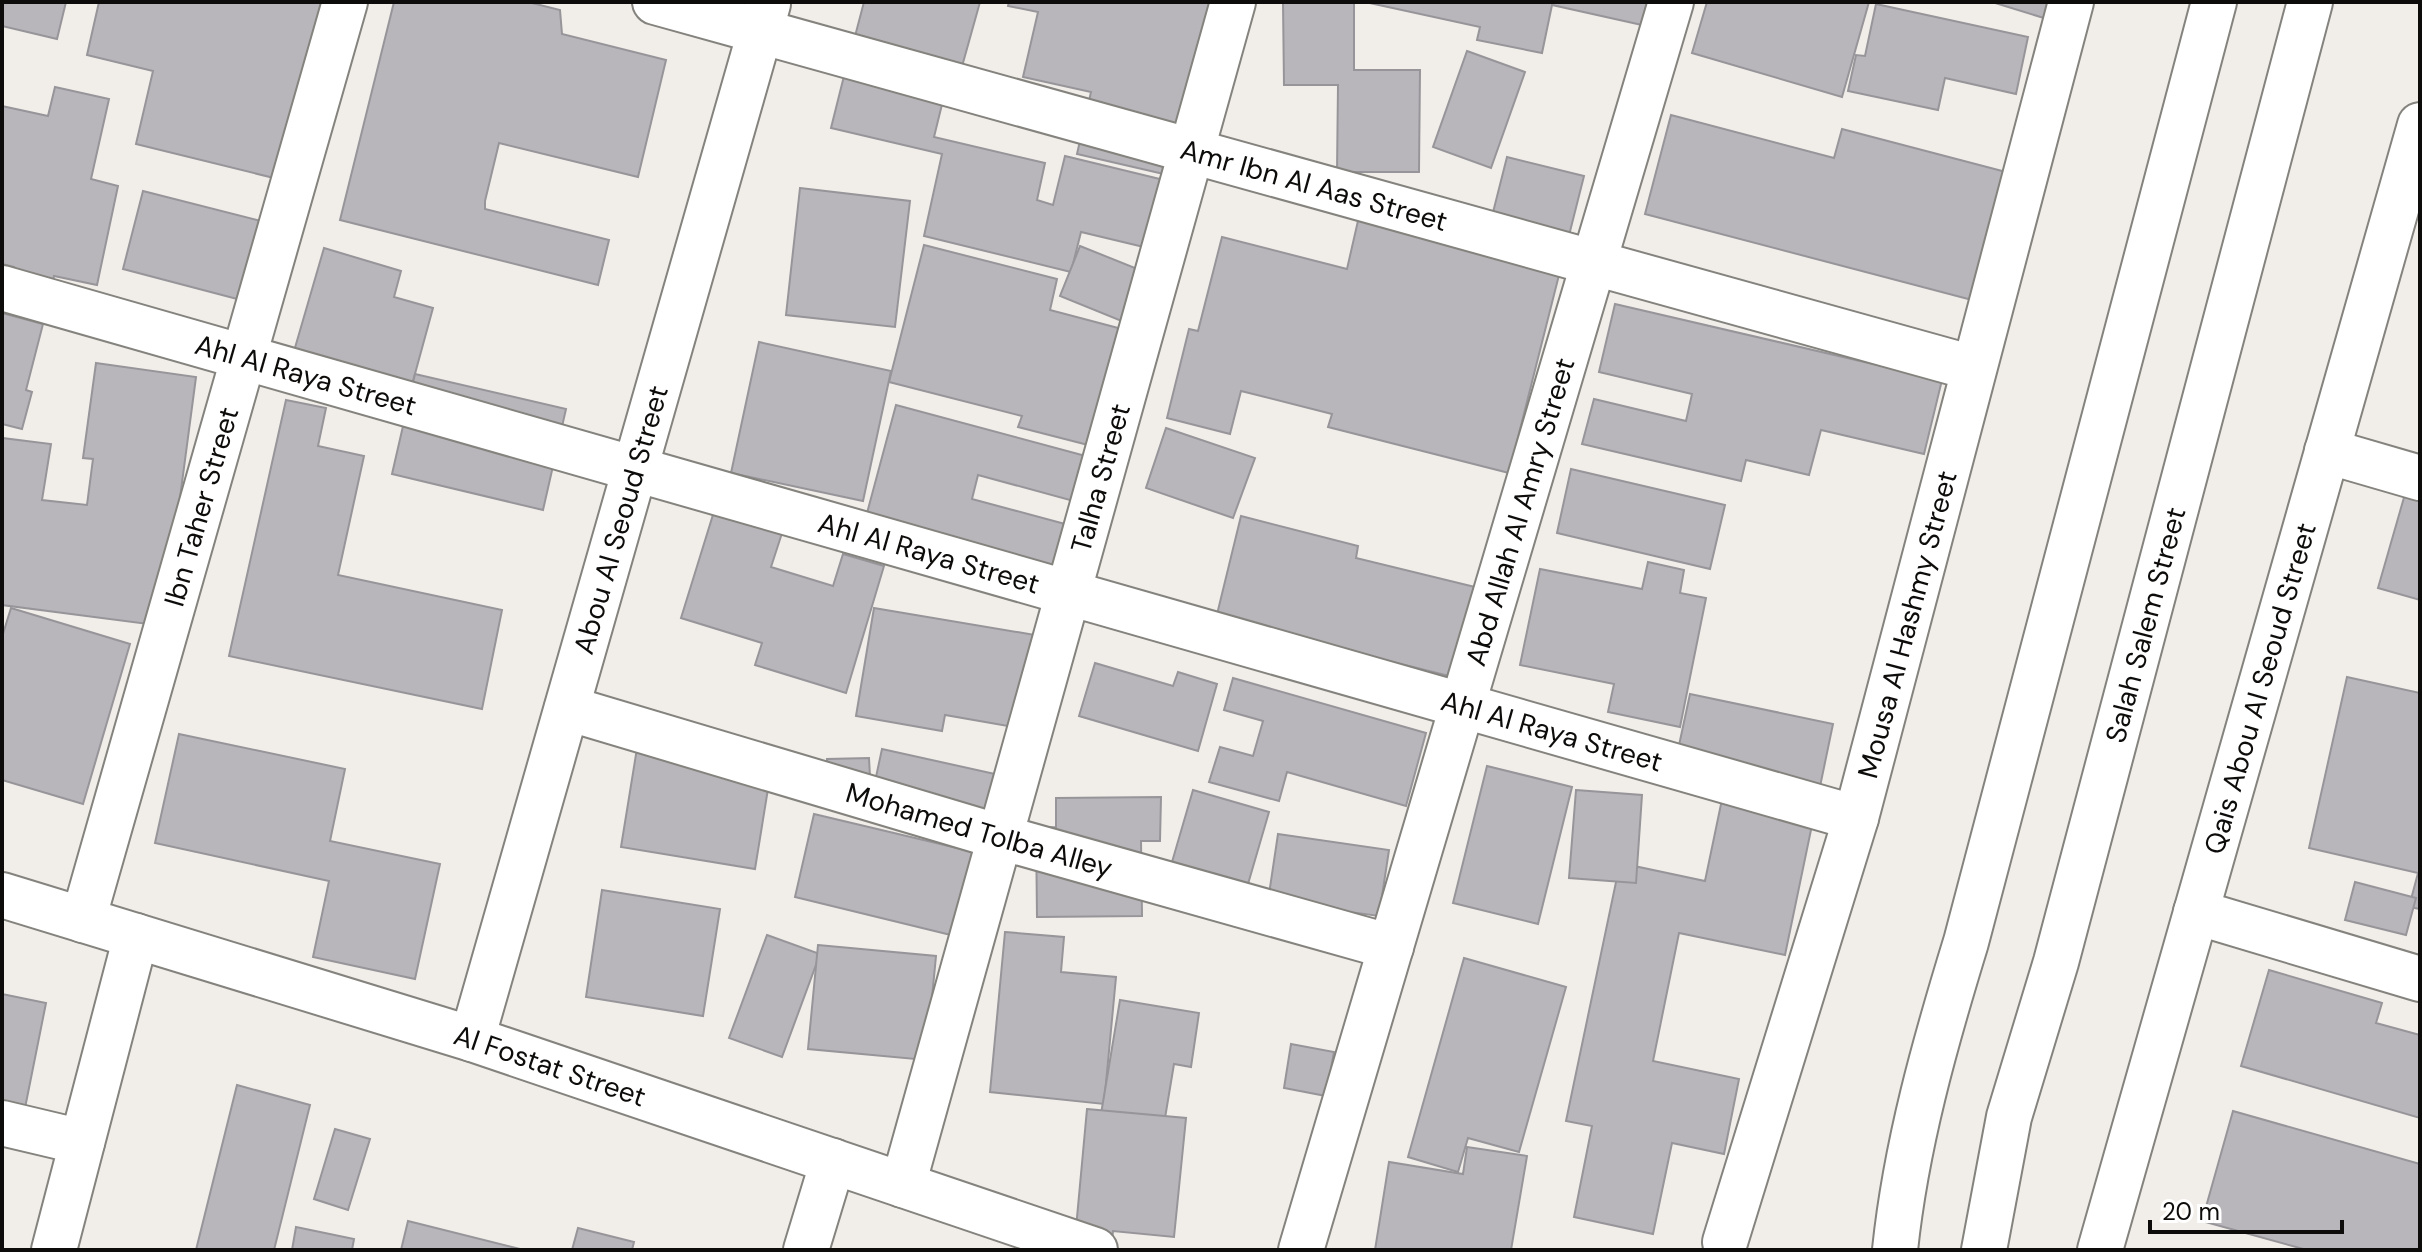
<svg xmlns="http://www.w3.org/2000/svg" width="2422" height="1252" font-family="'DM Sans',sans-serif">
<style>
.building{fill:#b8b6bb;stroke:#979599;stroke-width:2}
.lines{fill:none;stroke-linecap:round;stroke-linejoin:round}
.minor-casing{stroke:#85837e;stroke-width:48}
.trunk-casing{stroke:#85837e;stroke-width:48}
.minor{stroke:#fff;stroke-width:44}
.trunk{stroke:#fff;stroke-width:44}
.labels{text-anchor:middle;stroke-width:6;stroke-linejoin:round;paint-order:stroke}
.street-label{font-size:28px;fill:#0d0c0b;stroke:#fff}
</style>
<rect width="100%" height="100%" fill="#f1eee9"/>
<g class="building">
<polygon points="2,2 66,2 57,39 2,26"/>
<polygon points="99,2 324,2 282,180 136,144 153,71 87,55"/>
<polygon points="394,2 528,2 560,10 562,34 666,60 638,177 499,143 485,201 485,209 609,240 598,285 340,220"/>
<polygon points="864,2 980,2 961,70 854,40"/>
<polygon points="1009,2 1220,2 1181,178 1077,154 1091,92 1023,77 1038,12 1008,6"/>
<polygon points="1283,2 1354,3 1354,70 1420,70 1419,172 1337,172 1338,85 1284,85"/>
<polygon points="1365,2 1647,2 1642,25 1552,5 1542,53 1477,40 1480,27"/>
<polygon points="1707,2 1869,2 1842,97 1692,53"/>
<polygon points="1992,2 2052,2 2047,19"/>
<polygon points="1876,4 2028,37 2016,94 1945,78 1938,110 1848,91 1856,55 1865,56"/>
<polygon points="1467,51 1525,72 1491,168 1433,147"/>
<polygon points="849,56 948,80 934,137 1045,163 1037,200 1053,205 1065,156 1164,180 1148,248 1081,232 1071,272 924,236 942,154 831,128"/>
<polygon points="55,87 109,99 91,179 118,186 97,285 54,276 48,306 7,297 14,267 2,264 2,106 48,116"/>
<polygon points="1671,115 1834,158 1842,129 2006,172 1972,300 1645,214"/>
<polygon points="1507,157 1584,176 1509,473 1328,427 1332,414 1241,391 1230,434 1167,418 1189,329 1198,331 1222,237 1347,269 1360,212 1485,244"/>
<polygon points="800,188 910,201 895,327 786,315"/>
<polygon points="143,191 261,221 241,300 123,269"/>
<polygon points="924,245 1057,279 1050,310 1122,329 1092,446 1018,427 1022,416 889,382"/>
<polygon points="1080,246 1145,272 1124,322 1060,296"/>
<polygon points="324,248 401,271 394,297 433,308 410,392 292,358"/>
<polygon points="1615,304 1942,380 1924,454 1821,430 1809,475 1746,460 1741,481 1582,444 1594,399 1686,421 1692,394 1599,372"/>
<polygon points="2,313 43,324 26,390 32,392 22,429 2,424"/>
<polygon points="759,342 891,371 863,501 731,473"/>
<polygon points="96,363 196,377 163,626 2,605 2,438 51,444 42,500 87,505 93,459 83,458"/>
<polygon points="415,374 566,409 543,510 392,474"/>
<polygon points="286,400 326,408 318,446 364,456 338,575 502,610 482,709 229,656"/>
<polygon points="896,405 1093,458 1081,503 978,475 972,499 1065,524 1050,579 863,528"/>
<polygon points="1166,428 1255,458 1233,518 1146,488"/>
<polygon points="1571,469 1725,505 1710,569 1557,533"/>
<polygon points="2405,494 2420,498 2420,600 2378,588"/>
<polygon points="716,505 784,527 771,567 833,586 843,554 884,566 846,693 755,665 762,643 681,618"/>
<polygon points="1241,516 1358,546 1356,558 1475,587 1453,677 1357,653 1210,643"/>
<polygon points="1648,562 1684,570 1680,593 1706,598 1680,727 1608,712 1614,684 1520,665 1540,569 1642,589"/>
<polygon points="11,608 130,644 83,804 2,780 2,637"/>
<polygon points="874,608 1035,635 1019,728 945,715 942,731 856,716"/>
<polygon points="1095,663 1173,686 1178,672 1217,684 1198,751 1079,716"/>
<polygon points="2347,677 2420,693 2420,909 2409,907 2418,873 2309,848"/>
<polygon points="1233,678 1426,733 1406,806 1287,772 1279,801 1209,782 1220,747 1253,756 1263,721 1224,710"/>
<polygon points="1690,694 1833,724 1785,955 1679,933 1653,1061 1739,1079 1724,1154 1672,1143 1653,1234 1574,1217 1592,1126 1566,1121 1620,863 1705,881 1730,761 1678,750"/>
<polygon points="179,734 345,769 330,841 440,864 415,979 313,957 329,881 155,843"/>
<polygon points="639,736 773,758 755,869 621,847"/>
<polygon points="882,749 995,774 984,830 870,805"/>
<polygon points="869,758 871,796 829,798 827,759"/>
<polygon points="1487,766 1572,787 1538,924 1453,903"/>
<polygon points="1193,790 1269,812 1248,884 1172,862"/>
<polygon points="1576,790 1642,795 1636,883 1569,878"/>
<polygon points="1161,797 1160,841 1141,841 1142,916 1037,917 1036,828 1056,827 1056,798"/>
<polygon points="814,814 974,852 955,936 795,897"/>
<polygon points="1278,834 1389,850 1379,916 1268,901"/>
<polygon points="2355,882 2416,898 2406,935 2345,920"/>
<polygon points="602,890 720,909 703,1016 586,997"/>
<polygon points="1005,932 1064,937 1061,972 1116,977 1104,1104 990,1092"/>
<polygon points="767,935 820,954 782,1057 729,1038"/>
<polygon points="818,945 936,956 926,1060 808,1049"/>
<polygon points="1464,958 1566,987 1519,1152 1468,1138 1458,1172 1408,1157"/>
<polygon points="2269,970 2382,1003 2376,1023 2420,1035 2420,1118 2241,1066"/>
<polygon points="2,994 46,1003 17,1148 2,1145"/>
<polygon points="1120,1000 1199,1013 1191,1067 1174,1064 1164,1124 1101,1114"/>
<polygon points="1291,1044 1334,1052 1326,1096 1284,1088"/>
<polygon points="237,1085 310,1105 274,1250 196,1250"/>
<polygon points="1087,1109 1186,1118 1174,1237 1113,1231 1111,1250 1074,1250"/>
<polygon points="2233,1111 2420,1164 2420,1250 2307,1250 2202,1221"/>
<polygon points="335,1129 370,1139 348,1210 314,1199"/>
<polygon points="1467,1147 1527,1156 1511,1250 1375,1250 1389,1162 1463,1174"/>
<polygon points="408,1221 524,1250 401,1250"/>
<polygon points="296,1227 354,1239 352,1250 292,1250"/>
<polygon points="578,1228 634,1242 632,1250 572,1250"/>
</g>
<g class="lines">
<g class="minor-casing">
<g id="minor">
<path id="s1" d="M655 2 1973 368"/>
<path id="s2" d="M2 288 1856 818"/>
<polyline points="2327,451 2420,478"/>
<path id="s3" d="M567 708 1000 837 1391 947"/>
<path id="s4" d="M2 895 472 1039 1095 1250"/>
<polyline points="2196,912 2420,979"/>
<path id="s5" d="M83 920 345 2"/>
<path id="s6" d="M472 1039 768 4"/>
<polyline points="2,1123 82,1142"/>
<path id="s7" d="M903 1185 1233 2"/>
<path id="s8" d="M1725 1242 1856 818 2071 2"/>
<polyline points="54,1250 136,936"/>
<polyline points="806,1250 833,1161"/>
<path id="s9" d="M1301 1250 1671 2"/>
<path id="s10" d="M2100 1250 2420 125"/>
</g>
</g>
<g class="trunk-casing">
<g id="trunk">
<path d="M1895 1250C1906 1145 1935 1043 1966 942L2214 2"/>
<path id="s11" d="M1984 1250 2009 1117 2056 962 2310 2"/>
</g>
</g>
<use href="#minor" class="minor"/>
<use href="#trunk" class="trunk"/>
</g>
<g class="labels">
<g class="street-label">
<text dy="10" stroke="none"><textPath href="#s1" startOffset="684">Amr Ibn Al Aas Street</textPath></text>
<text dy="10" stroke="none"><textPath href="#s2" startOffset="316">Ahl Al Raya Street</textPath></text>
<text dy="10" stroke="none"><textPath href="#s7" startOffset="734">Talha Street</textPath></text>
<text dy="10" stroke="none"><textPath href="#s5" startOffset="430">Ibn Taher Street</textPath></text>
<text dy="10" stroke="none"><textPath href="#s9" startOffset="770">Abd Allah Al Amry Street</textPath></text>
<text dy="10" stroke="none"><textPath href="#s6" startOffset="540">Abou Al Seoud Street</textPath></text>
<text dy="10" stroke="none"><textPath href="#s2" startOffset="964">Ahl Al Raya Street</textPath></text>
<text dy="10" stroke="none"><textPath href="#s8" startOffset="644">Mousa Al Hashmy Street</textPath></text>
<text dy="10" stroke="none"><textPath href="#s11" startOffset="646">Salah Salem Street</textPath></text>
<text dy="10" stroke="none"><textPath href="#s10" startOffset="584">Qais Abou Al Seoud Street</textPath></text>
<text dy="10" stroke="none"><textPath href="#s2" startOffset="1612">Ahl Al Raya Street</textPath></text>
<text dy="10" stroke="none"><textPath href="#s3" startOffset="430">Mohamed Tolba Alley</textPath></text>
<text dy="10" stroke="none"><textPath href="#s4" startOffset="574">Al Fostat Street</textPath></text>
</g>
</g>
<rect width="2422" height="1252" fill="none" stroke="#0d0c0b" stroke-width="8"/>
<path d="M2150 1220v12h192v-12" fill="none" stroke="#0d0c0b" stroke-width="4"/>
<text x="2162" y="1220" font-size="24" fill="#0d0c0b" stroke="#ffffff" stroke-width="6" paint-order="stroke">20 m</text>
</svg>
